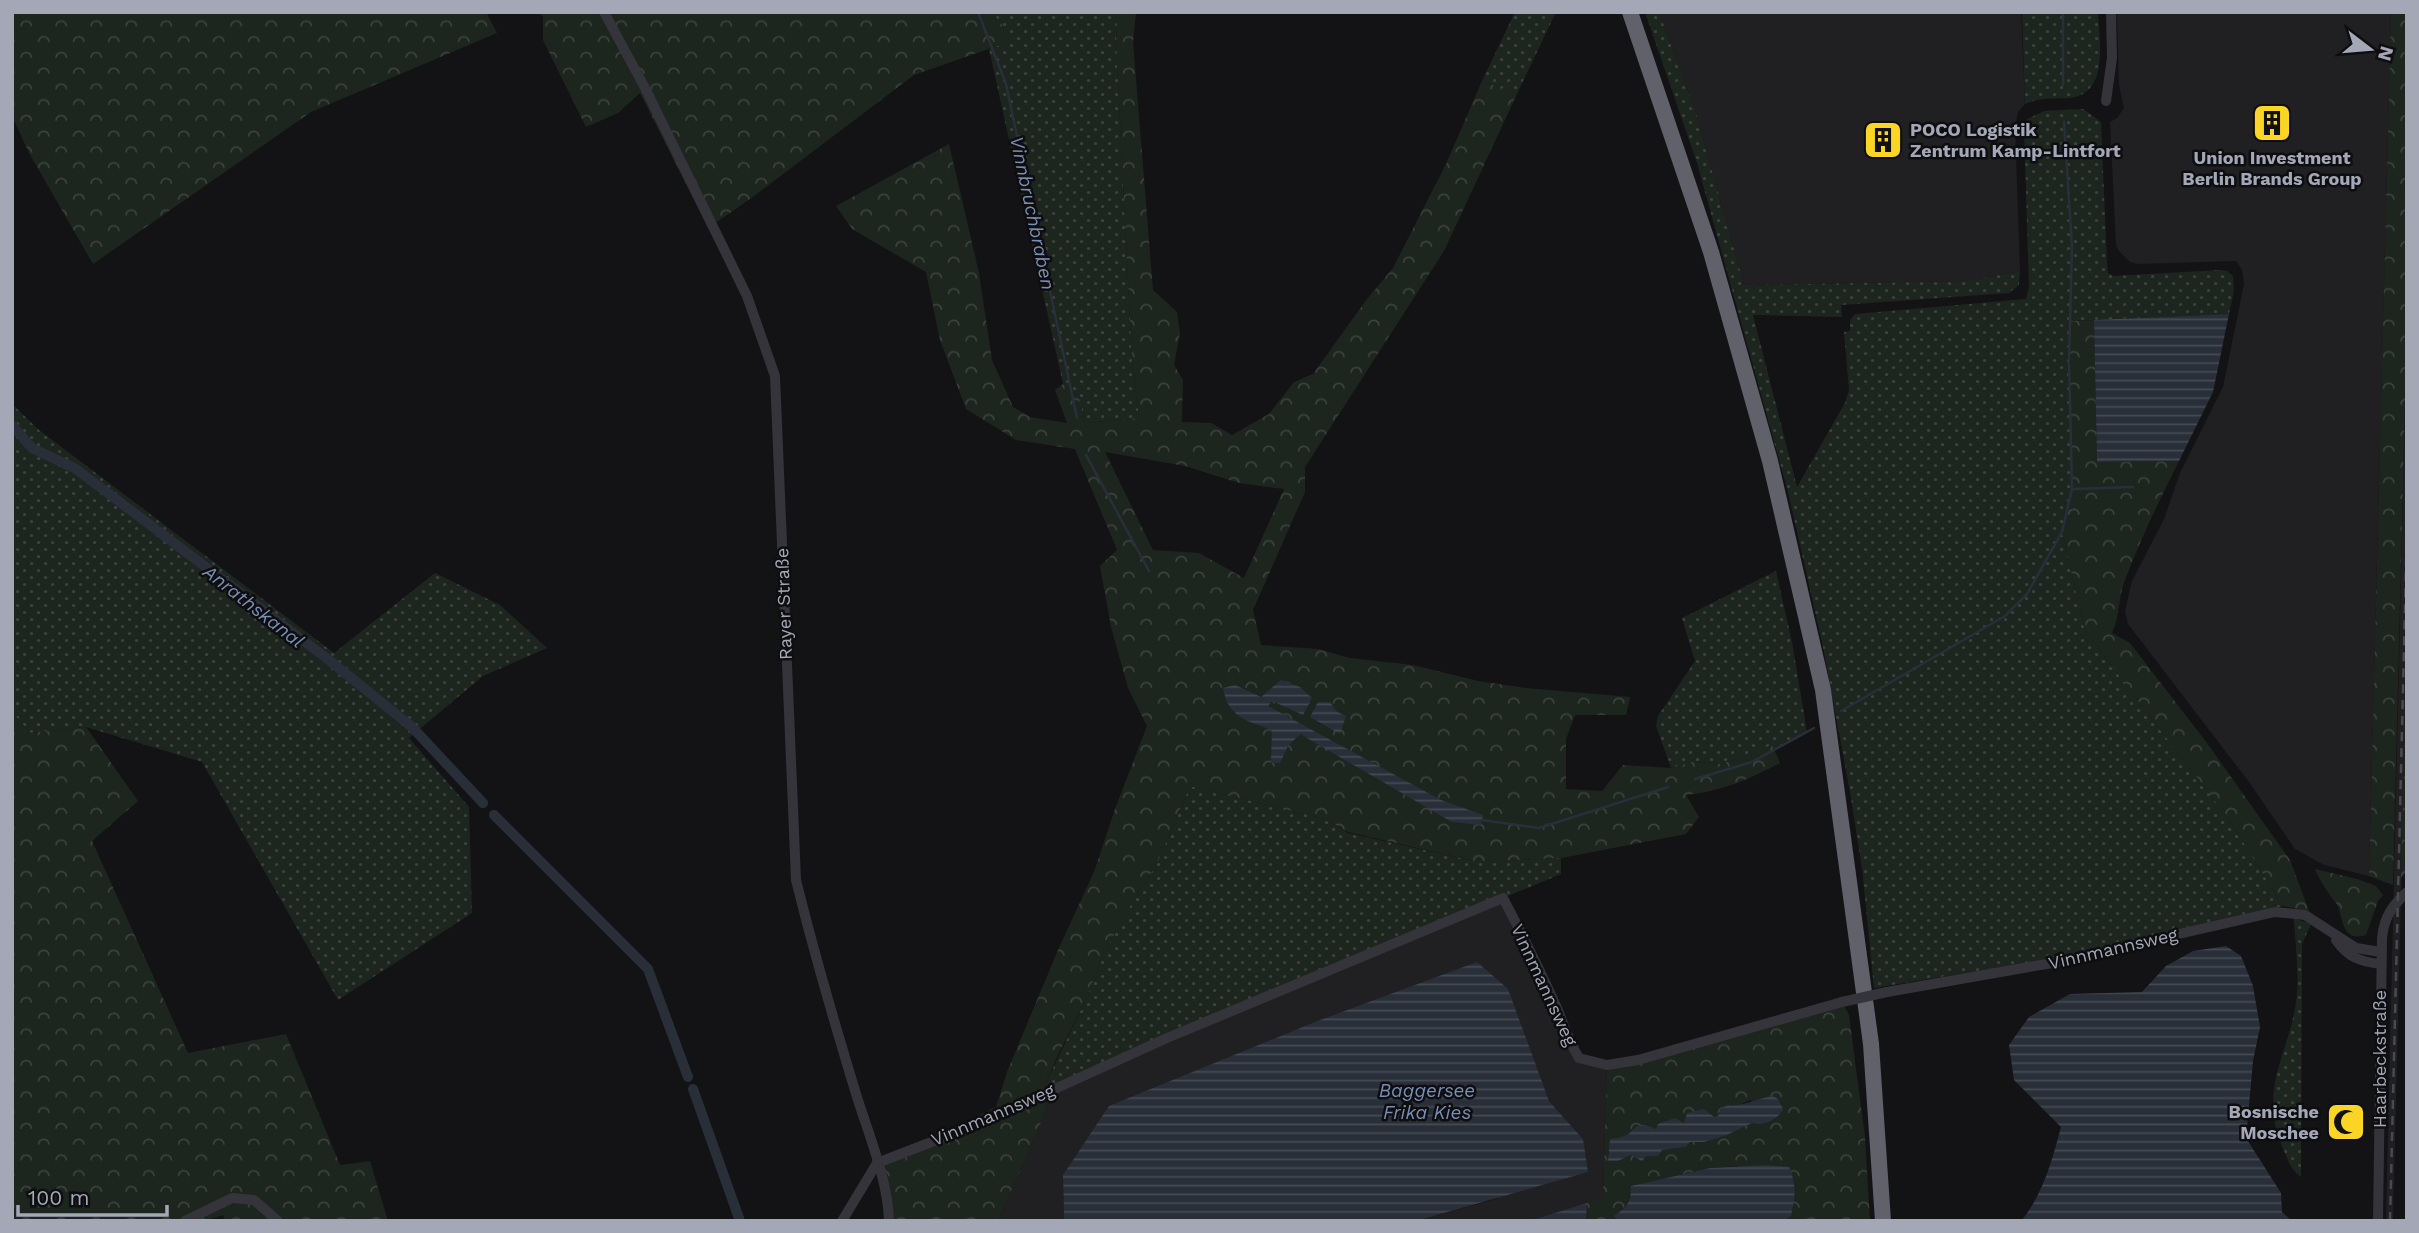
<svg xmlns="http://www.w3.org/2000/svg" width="2419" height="1233" font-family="'Work Sans',sans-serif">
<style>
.built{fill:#201f22}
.grass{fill:url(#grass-dots)}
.forest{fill:url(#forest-crowns);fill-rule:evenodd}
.water{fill:url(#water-rules)}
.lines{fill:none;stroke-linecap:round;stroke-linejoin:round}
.stream{stroke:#292f39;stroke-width:2.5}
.canal{stroke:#292f39;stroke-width:10}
.minor{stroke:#34343a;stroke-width:10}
.highway{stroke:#60616b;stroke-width:16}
.rail{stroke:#494a51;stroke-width:2.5;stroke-dasharray:9 7;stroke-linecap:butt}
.minor-bridge{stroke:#34343a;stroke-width:10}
.labels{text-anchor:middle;stroke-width:5;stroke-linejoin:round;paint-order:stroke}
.poi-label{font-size:18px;font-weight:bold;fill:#a4a7b6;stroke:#0e0e10;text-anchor:start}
.street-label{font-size:18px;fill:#a4a7b6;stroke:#0e0e10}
.water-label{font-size:19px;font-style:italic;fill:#798eb3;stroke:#0e0e10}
</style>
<defs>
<pattern id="grass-dots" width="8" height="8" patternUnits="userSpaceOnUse" patternTransform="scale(1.75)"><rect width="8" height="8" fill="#1d251f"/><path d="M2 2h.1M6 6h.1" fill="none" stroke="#3b423d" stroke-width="1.8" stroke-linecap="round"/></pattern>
<pattern id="forest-crowns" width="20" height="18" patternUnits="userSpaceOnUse" patternTransform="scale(1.75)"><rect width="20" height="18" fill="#1d251f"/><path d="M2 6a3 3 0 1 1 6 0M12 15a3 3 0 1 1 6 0" fill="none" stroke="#3b423d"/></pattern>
<pattern id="water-rules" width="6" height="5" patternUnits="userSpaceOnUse" patternTransform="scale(1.75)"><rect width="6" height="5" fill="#292f39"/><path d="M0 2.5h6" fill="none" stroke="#454a53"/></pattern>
</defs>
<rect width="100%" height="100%" fill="#131315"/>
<g class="built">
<polygon points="1659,12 2021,12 2025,104 2018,112 2015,126 2020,271 1966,281 1744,285 1695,110"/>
<polygon points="2117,12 2391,12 2369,876 2324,865 2295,849 2249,782 2128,624 2125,611 2132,581 2164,519 2180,473 2223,387 2244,284 2242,270 2236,261 2137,264 2130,262 2119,251 2116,245 2110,122 2117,118 2124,108 2119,85"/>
<polygon points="2407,321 2407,650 2393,1221 2386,1221"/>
<polygon points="1503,898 1579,1058 1607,1065 1603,1199 1529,1221 1416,1221 1496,1199 1583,1139 1549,1101 1476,963 1320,1020 1063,1175 1064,1221 998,1221 1047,1109 1045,1085 1048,1091"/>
</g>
<g class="grass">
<polygon points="992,12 1116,12 1117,61 1132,359 1139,418 1085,423 1079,397 1063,384 989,49 1013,40"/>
<polygon points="1515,12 1556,12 1517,94 1482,81"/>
<polygon points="1645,12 1659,12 1695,110 1744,285 1966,281 2020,271 2019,285 2009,293 1841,305 1842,317 1753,315 1797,487 1845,403 1849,390 1844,332 1850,331 1850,320 1855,314 2026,299 2029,287 2024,129 2027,119 2044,111 2083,109 2101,122 2107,263 2108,273 2113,276 2220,270 2227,271 2233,276 2234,291 2229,314 2070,321 2072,489 2062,532 2085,631 2230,821 2283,906 2037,961 1874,988 1862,868 1850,792 1823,647 1788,492 1697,163"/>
<path d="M2022 12H2098C2099 39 2110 95 2069 98 2054 99 2039 97 2025 104Z"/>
<polygon points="12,404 39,430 334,653 435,573 500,605 547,648 483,676 409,738 469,807 472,913 338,1000 202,762 86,727 30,733 12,712"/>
<polygon points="1776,571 1792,642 1807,732 1775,750 1771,746 1722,764 1692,762 1671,768 1656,726 1658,716 1695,661 1682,618"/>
<polygon points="1190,786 1325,819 1348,833 1478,862 1561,858 1561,874 1167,1038 1048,1092 1045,1085 1087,997 1103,955 1140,888 1156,866"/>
<path d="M2294 918 2311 924 2302 944 2301 1177C2290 1169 2287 1158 2282 1146 2257 1083 2292 1053 2297 993 2299 969 2295 942 2294 918Z"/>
</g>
<g class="forest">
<polygon points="12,12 486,12 497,33 311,112 93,264 29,153 12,116"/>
<polygon points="539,12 992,12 1014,40 914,75 750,199 708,228 640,93 618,113 586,127 543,40 543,17"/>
<path d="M1116 12H1136L1133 42 1153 290 1177 312 1180 333 1174 365 1183 380 1182 422 1211 423 1232 435 1269 414 1294 382 1313 374 1367 299 1393 268 1446 164 1482 81 1517 94 1444 251 1305 467V492L1253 610 1261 645 1318 649 1350 658 1413 665 1478 681 1526 688 1630 697 1626 715H1575L1566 739V789L1602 791 1623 765 1671 768 1692 762 1722 764 1772 745 1780 763C1748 780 1722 791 1686 795L1699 817 1686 834 1561 858 1478 862 1348 832 1325 819 1190 786 1156 866 1140 888 1103 955 1087 997 1058 1055 1045 1085 1047 1109 998 1221H889L877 1163 996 1107 1007 1072 1058 950 1094 872 1115 809 1147 726 1128 688 1111 627 1100 566 1117 550 1075 449 1016 440 966 409 940 340 926 272 852 229 836 206 949 144 979 273 992 360 1013 407 1030 417 1067 423 1055 390 1063 384 1079 397 1085 423 1139 418 1132 359 1117 61ZM1105 452 1185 466 1239 483 1284 489 1244 578 1199 553 1153 550Z"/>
<polygon points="2391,12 2407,12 2407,321 2393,885 2369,876"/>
<path d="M2094 320 2097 462 2179 461C2160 499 2140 540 2125 580 2118 597 2120 616 2112 633L2130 643 2137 652 2207 743 2290 860 2309 911 2283 906 2230 821 2085 631 2062 532 2072 489 2070 321Z"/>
<polygon points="2407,650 2407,872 2401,878"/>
<polygon points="12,712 30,733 86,727 138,801 92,841 188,1053 286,1034 340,1165 370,1161 388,1221 225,1221 223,1215 204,1221 12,1221"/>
<path d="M2315 869 2357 879 2376 886 2383 895 2378 901 2366 935C2340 943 2344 916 2336 903 2328 892 2320 882 2315 869Z"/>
<path d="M1842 1002 1849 1015 1865 1137 1870 1221H1783L1791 1215 1738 1166 1710 1168 1631 1186C1630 1202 1627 1206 1615 1216L1618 1221H1586L1587 1203 1603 1198 1607 1065ZM1750 1100 1775 1119 1759 1124 1752 1123C1730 1131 1715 1141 1690 1142L1686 1147 1662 1150 1646 1155H1631L1618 1161 1608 1154 1611 1143 1622 1138 1718 1116 1721 1109 1735 1107Z"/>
</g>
<g class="water">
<polygon points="2229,314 2213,392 2179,461 2097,462 2094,320"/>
<path d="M1281 680 1300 687 1312 698 1303 715 1272 701 1268 706 1441 800 1483 815 1481 825 1452 822 1300 734 1288 746 1280 763H1271L1272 730C1248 721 1228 718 1223 688L1235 685 1261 697Z"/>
<polygon points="1318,702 1330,702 1336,711 1346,716 1340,734 1310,717"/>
<path d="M2226 946 2241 956 2253 986 2260 1027 2253 1061 2246 1138 2281 1193 2282 1212 2292 1221H2021C2042 1197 2053 1158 2061 1127L2014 1080 2009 1045 2029 1017 2070 994 2142 992 2166 966 2193 951Z"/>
<polygon points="1477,962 1508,989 1549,1101 1583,1139 1588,1172 1416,1221 1064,1221 1063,1175 1109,1106 1320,1020"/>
<path d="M1773 1096 1778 1099 1783 1109C1778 1120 1764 1126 1752 1123L1727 1135 1704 1142H1690L1686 1147 1662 1150 1658 1156H1646L1642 1161 1631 1155 1618 1161H1608L1610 1139C1614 1138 1618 1139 1622 1137 1637 1132 1633 1118 1656 1129L1658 1124 1675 1118 1684 1123 1687 1113 1704 1109 1714 1117 1718 1116 1721 1109 1728 1105C1739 1108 1759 1098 1773 1096Z"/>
<path d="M1767 1165 1789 1167C1797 1185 1795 1197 1791 1216L1783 1221H1618L1614 1216C1627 1207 1631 1202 1631 1186L1710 1168Z"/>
<polygon points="1587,1203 1586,1221 1529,1221"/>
</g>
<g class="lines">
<g class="stream">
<polyline points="978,12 1006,84 1077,418"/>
<polyline points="2063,85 2063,12"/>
<polyline points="1086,455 1149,571"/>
<polyline points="2072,489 2133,487"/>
<polyline points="1841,711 2005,616 2027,594 2062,532 2072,489 2069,361 2072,247 2064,122"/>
<polyline points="1695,779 1752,762 1814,728"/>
<polyline points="1482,820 1539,828 1668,787"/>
</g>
<g class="canal">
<polyline points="12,425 32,448 76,469 329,660 412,727 483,803"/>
<polyline points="494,815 648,969 688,1077"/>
<polyline points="693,1089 740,1221"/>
</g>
<g class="minor">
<path d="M604 12 645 88 747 296 775 376 796 880C814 953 835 1025 857 1097 869 1135 888 1181 889 1221"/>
<polyline points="2106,101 2112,58 2111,12"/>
<path d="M2336 940C2348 957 2360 962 2381 964"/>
<polyline points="1887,992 2052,963 2275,912 2305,915 2356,948 2381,952"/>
<path d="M877 1163 973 1126 1167 1038 1503 898C1522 934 1540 970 1557 1008 1564 1025 1569 1042 1579 1058L1607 1065 1638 1060 1842 1002"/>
<polyline points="185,1221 232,1198 254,1200 278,1221"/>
<polyline points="842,1221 877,1163"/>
<path d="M2378 1221 2382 938C2384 917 2392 906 2407 892"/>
</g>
<polyline class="highway" points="1630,12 1711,252 1770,461 1823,690 1871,1044 1883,1221"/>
<polyline class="rail" points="2390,1221 2407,525"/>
<polyline class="minor-bridge" points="1842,1002 1887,992"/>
</g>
<defs>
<g id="building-square" transform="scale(2.0125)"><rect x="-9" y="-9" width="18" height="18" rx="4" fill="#fad526" stroke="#0e0e10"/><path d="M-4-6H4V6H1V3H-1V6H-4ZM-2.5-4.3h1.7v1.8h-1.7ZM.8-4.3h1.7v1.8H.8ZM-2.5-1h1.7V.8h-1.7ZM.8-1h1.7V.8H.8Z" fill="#111"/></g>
<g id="mosque-square" transform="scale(2.0125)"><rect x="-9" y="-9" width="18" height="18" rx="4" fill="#fad526" stroke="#0e0e10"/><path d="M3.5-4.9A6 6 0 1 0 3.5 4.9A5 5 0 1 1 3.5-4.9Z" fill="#111"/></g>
</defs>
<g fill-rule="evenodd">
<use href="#building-square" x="2272" y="123"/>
<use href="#building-square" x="1883" y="140"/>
<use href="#mosque-square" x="2346" y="1122"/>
</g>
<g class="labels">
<g class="poi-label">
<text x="1910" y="136">POCO Logistik<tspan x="1910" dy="21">Zentrum Kamp-Lintfort</tspan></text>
<text x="2272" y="164" text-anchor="middle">Union Investment<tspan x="2272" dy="21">Berlin Brands Group</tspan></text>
<text x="2319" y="1118" text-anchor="end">Bosnische<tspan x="2319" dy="21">Moschee</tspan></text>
</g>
<g class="street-label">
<text transform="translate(784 604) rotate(-92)" y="6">Rayer Straße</text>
<text transform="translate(2113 949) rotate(-13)" y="6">Vinnmannsweg</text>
<text transform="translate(1544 985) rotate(65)" y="6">Vinnmannsweg</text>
<text transform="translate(2380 1059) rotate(-90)" y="6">Haarbeckstraße</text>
<text transform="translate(993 1115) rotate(-23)" y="6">Vinnmannsweg</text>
</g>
<g class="water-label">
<text transform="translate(1033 213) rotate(78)" y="7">Vinnbruchbraben</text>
<text transform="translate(254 606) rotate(38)" y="7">Anrathskanal</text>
<text x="1427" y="1097">Baggersee<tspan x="1427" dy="22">Frika Kies</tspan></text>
</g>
</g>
<rect width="2419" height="1233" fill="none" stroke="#a4a7b6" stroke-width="28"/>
<g transform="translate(2370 49) rotate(106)" stroke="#0e0e10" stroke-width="5" paint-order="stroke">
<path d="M0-5L12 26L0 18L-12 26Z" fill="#a4a7b6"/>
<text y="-10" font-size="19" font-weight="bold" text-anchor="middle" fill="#a4a7b6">N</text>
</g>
<path d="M18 1205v10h149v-10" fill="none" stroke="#a4a7b6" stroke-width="3.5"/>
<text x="28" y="1205" font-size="21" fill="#a4a7b6" stroke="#0e0e10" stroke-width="5" paint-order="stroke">100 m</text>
</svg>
